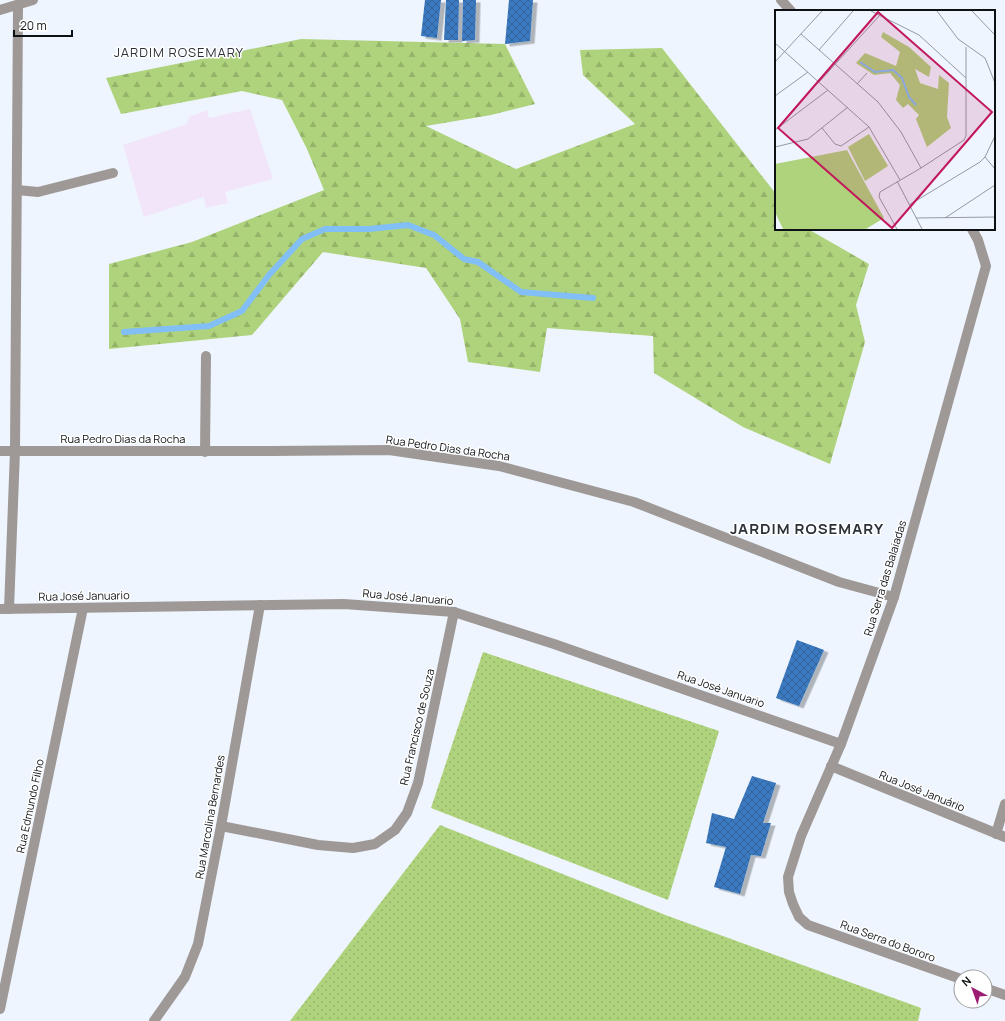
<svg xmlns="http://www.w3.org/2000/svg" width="1005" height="1021" font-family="Manrope,sans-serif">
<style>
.education{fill:#f2e5f9}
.grass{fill:url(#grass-dots)}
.forest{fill:url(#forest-firs)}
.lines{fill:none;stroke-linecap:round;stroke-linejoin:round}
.stream{stroke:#82bff6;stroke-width:6}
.building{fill:url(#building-cross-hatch);filter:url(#shadow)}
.minor{stroke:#9e9997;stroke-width:10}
.labels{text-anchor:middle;stroke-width:3;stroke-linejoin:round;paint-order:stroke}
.street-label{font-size:11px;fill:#0e1114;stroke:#fff}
.quarter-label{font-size:13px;letter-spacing:1px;fill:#2c3239;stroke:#fff}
.district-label{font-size:15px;font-weight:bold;letter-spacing:1px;fill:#2c3239;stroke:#fff}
.inset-river{fill:none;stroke:#82bff6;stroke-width:2}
.inset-road{fill:none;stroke:#949aa0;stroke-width:1}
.view{fill:#c2185b;fill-opacity:0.15;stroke:#c2185b;stroke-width:2}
.inset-edge{fill:none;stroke:#0e1114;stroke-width:2}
</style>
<defs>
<pattern id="grass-dots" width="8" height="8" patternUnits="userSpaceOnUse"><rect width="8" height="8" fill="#afd37c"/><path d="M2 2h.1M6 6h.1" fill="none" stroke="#95b46a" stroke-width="1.8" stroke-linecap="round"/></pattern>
<pattern id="forest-firs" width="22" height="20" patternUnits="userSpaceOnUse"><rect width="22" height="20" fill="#afd37c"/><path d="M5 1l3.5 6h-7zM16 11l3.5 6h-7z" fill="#95b46a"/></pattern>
<pattern id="building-cross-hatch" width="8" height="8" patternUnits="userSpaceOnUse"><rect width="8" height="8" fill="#3b7ac0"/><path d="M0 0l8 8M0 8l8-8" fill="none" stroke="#30639b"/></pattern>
<filter id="shadow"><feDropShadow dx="4.5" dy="2.5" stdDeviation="0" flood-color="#0004"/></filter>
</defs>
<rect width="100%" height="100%" fill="#eef5fe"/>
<polygon class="education" points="250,109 273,179 225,192 228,203 206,208 204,197 144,217 123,145 187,124 189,117 207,110 209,118"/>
<g class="grass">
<polygon points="483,652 719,731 668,900 431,808"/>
<polygon points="440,825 668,916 921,1008 918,1021 290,1021"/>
</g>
<polygon class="forest" points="301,39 505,44 535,104 491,115 426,126 516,169 635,124 583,75 580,50 662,48 776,194 776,229 808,229 869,264 856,305 865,342 830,464 743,427 654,373 653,336 547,328 540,372 468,362 460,319 426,268 323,252 252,335 109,349 109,264 192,242 324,190 307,149 282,100 242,91 121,114 106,78"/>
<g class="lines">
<polyline class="stream" points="124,332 209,326 242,311 269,275 302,239 325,229 369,229 408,225 434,235 464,259 478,262 521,292 593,298"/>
</g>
<g class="building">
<polygon points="425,0 441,0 437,38 421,36"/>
<polygon points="446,0 459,0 458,40 444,40"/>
<polygon points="463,0 476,0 475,40 462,41"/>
<polygon points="509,0 533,0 530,41 505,44"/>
<polygon points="797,640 824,650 799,706 776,698"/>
<polygon points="752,776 776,783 763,823 771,823 761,856 751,855 740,894 714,887 726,847 706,843 712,813 734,819"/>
</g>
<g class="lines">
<g class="minor">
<polyline points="781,0 791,11"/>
<polyline points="0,10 33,0"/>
<polyline points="17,190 38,192 113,173"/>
<polyline points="0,451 272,451 389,450 499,466 634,502 839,582 894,597"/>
<polyline points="205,452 206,356"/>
<polyline points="0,609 344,604 454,612 554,644 841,744"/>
<polyline points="9,609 15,451 18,5"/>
<polyline points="831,766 1005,837"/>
<polyline points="221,826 318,845 353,848 375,844 395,830 407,813 418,783 454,612"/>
<polyline points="996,834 1005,804"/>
<polyline points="961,979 808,925 799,917 793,904 789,892 788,877 801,836 841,744 894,597 986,266 978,240 972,229"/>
<polyline points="985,988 1005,995"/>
<polyline points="0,1009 83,608"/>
<polyline points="154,1021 185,977 198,944 221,826 260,605"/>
</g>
</g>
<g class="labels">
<g class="street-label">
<text x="123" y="443">Rua Pedro Dias da Rocha</text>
<text transform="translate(448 448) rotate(8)" y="4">Rua Pedro Dias da Rocha</text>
<text transform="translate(885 578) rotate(-73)" y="4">Rua Serra das Balaiadas</text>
<text transform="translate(84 596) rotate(-1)" y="4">Rua José Januario</text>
<text transform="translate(408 597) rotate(5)" y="4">Rua José Januario</text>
<text transform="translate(721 689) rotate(19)" y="4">Rua José Januario</text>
<text transform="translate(417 727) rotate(-77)" y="4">Rua Francisco de Souza</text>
<text transform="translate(922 791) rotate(22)" y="4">Rua José Januário</text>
<text transform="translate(30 806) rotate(-78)" y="4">Rua Edmundo Filho</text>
<text transform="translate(210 817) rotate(-80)" y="4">Rua Marcolina Bernardes</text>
<text transform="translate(888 941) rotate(20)" y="4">Rua Serra do Bororo</text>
</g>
<g class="quarter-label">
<text x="179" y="57">JARDIM ROSEMARY</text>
</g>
<g class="district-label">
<text x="807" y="534">JARDIM ROSEMARY</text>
</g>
</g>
<g transform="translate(775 10)">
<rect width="220" height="220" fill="#eef5fe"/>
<path d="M94 124 113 156 90 171 73 137ZM72 140 109 208 91 219H8L0 202V154Z" fill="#afd37c"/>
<path d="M108 22 134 37 156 57 154 67 140 59 145 73 163 79 164 65 174 73 172 107 176 118 152 137 141 109 144 105 133 94 128 98 121 90 125 75 115 63 99 65 81 53 90 43 121 56 125 42 106 27Z" fill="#afd37c"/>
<path class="inset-river" d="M85 52 100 62 118 60 127 68 134 87 141 95"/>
<path class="inset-road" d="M96 1 144 25 191 68M162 1 183 29 210 48 220 73M197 1 220 25M26 24 103 92 126 122 146 158M0 33 94 117 125 170M44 40 78 1M0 52 47 1M44 72 105 5M82 74 92 63M0 86 33 62M47 118 60 134 66 136 94 117M0 120 53 80M0 137 33 129 73 97M210 147 220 159M122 171 147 219M134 195 205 152 210 147 220 126M141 208 220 207M170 208 220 175M122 219 104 187 105 182 146 158 189 130 191 126V37"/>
<path class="view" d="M103 2 217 102 117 218 3 118Z"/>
<rect width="220" height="220" class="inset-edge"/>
</g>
<g transform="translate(973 989) rotate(319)"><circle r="19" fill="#ffffff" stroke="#9fa0a1"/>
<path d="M0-3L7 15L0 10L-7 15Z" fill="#9b1c72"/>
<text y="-6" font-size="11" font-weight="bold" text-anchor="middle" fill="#0e1114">N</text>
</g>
<path d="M14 30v6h58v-6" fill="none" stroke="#0e1114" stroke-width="2"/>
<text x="20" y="30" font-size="12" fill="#0e1114" stroke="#ffffff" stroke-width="3" paint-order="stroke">20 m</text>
</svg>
